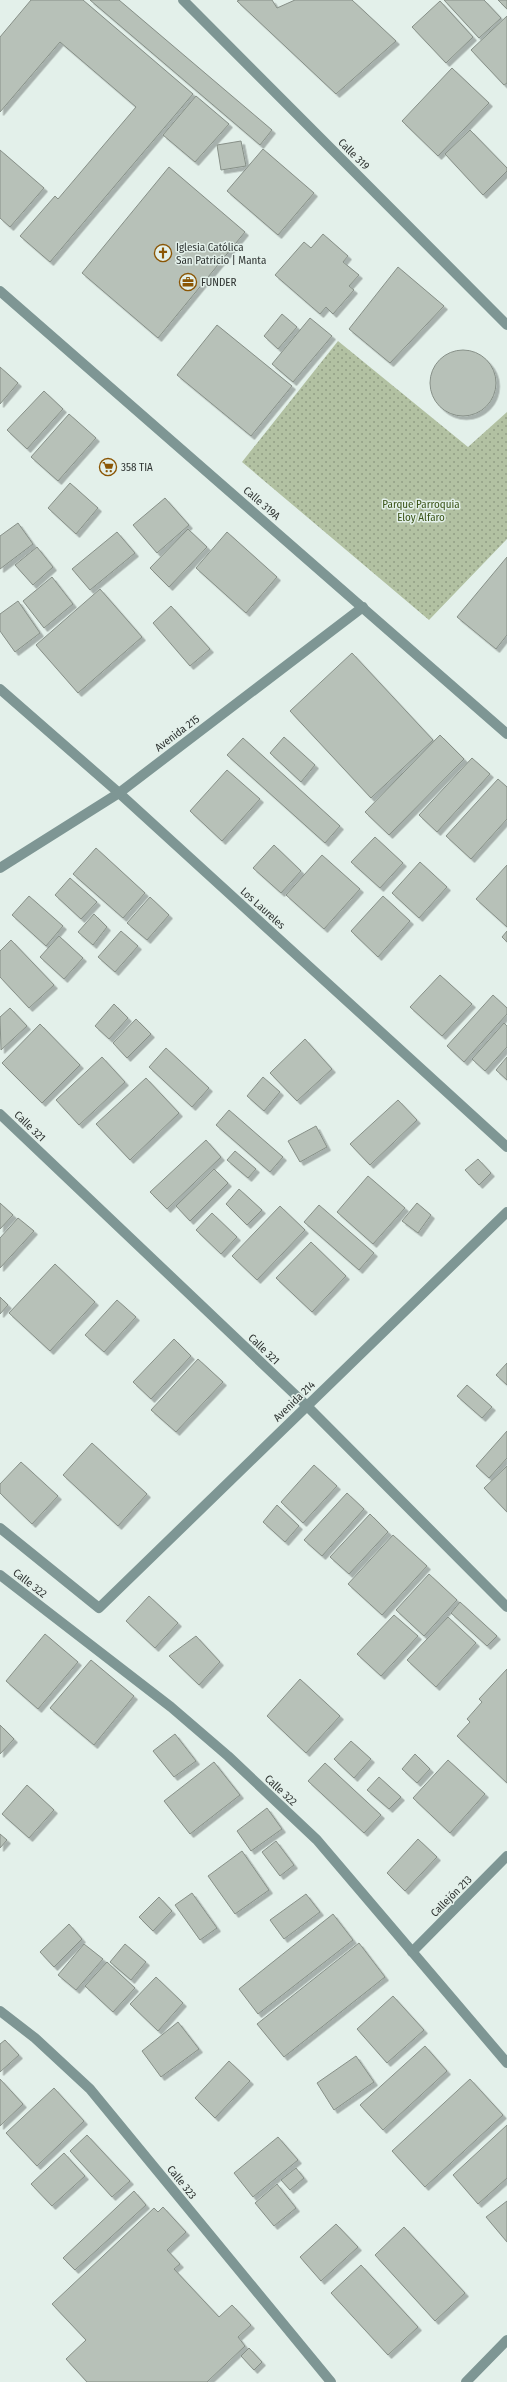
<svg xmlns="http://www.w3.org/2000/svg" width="507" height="2382" font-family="'Fira Sans Condensed',sans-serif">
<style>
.grass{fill:url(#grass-dots)}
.building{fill:#b7c1b8;stroke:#879088;filter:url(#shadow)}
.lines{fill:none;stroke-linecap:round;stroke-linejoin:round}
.minor{stroke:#7e9694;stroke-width:10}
.labels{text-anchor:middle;stroke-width:3;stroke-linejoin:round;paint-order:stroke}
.street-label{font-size:11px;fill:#303533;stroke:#e3f0ea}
.poi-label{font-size:11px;fill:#303533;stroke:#e3f0ea;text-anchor:start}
.park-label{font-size:11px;fill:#3b5418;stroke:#e3f0ea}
</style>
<defs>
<pattern id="grass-dots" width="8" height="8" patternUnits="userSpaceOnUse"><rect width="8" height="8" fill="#b2c1a2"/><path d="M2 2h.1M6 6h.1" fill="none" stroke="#919e85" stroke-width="1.8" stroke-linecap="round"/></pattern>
<filter id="shadow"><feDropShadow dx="3.5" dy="3.5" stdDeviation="0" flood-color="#0004"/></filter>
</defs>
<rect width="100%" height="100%" fill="#e3f0ea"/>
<polygon class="grass" points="338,341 468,447 507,412 507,539 429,620 242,462"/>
<g class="building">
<polygon points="31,0 83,0 193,94 50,262 20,236 55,196 58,199 136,107 60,42 0,112 0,37"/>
<polygon points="90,0 119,0 272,130 260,145"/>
<polygon points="240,0 272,0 277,8 295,0 352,0 396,41 336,94 237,1"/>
<polygon points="444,0 484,0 501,18 479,38"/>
<polygon points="498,0 507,0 507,9"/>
<polygon points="440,1 473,37 446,63 412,27"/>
<polygon points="507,16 507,83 504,85 471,50"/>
<polygon points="452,68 489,103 438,156 402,121"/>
<polygon points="196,96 229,124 195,162 163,135"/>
<polygon points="470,130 507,168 507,171 483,195 445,154"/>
<polygon points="241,141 246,166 221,170 217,145"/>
<polygon points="263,149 314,193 278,235 227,191"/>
<polygon points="0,150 44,188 10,227 0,218"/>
<polygon points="169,167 245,232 158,338 82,273"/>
<polygon points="323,234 348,256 343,262 359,275 349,286 354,290 333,314 326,307 320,314 275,275 304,242 311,248"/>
<polygon points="398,267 444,306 390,363 349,329"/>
<polygon points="282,314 297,327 278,349 264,336"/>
<polygon points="310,318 332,336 293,382 272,364"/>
<polygon points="217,325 292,386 251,436 177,375"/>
<circle cx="463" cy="383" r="33"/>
<polygon points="0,367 18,383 0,404"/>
<polygon points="44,391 63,409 27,449 7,430"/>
<polygon points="69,414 96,438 58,481 31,457"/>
<polygon points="70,483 98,508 76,534 48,508"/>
<polygon points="165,498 189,525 157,553 133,525"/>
<polygon points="18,523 33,544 0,569 0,536"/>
<polygon points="188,529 207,547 169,587 150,568"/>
<polygon points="117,532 135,553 90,590 72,569"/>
<polygon points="227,532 277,577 246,613 196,568"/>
<polygon points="37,547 53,567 33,585 15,565"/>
<polygon points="507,557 507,635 496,649 457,617"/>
<polygon points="52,577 73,604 44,628 23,601"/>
<polygon points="100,589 142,637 78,693 36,645"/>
<polygon points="18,601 40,633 15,652 0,631 0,614"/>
<polygon points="171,606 210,649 190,666 153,623"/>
<polygon points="352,653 433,740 371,798 290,711"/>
<polygon points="440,735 464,759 389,835 365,812"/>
<polygon points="284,737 315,765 301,782 270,753"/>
<polygon points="243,738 340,826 325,843 227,755"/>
<polygon points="472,758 490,774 437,832 419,815"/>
<polygon points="227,770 260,799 222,841 190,811"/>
<polygon points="498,779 507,787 507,819 471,859 446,836"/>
<polygon points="375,837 403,863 380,888 351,862"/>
<polygon points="274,845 301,871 281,893 253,868"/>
<polygon points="96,848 145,893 123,918 73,874"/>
<polygon points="322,855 360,889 324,929 286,895"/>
<polygon points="420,862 447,887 419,918 392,893"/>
<polygon points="507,865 507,927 476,899"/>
<polygon points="70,878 97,902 81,919 55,895"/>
<polygon points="29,896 63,926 46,946 12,915"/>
<polygon points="383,896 410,921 378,957 351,931"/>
<polygon points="150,897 169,915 147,940 127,923"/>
<polygon points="94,914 107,927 93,945 78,932"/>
<polygon points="121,931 138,946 115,972 98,957"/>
<polygon points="507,931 507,942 502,937"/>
<polygon points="59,936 83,958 64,979 40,957"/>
<polygon points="11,940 54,985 29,1008 0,977 0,951"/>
<polygon points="440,975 472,1004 442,1036 410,1007"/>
<polygon points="493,995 507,1008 507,1014 464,1062 447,1046"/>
<polygon points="114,1004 128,1018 109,1039 95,1026"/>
<polygon points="10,1008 27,1026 1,1050 0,1017"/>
<polygon points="136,1019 151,1034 127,1058 113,1043"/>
<polygon points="504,1023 507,1026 507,1047 485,1071 472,1059"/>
<polygon points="40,1024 80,1065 42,1103 2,1063"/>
<polygon points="305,1039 332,1069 297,1101 270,1073"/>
<polygon points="166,1048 209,1088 192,1107 149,1067"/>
<polygon points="102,1057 125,1082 79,1125 56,1100"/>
<polygon points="507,1057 507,1080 496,1070"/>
<polygon points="263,1077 280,1092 264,1111 247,1096"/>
<polygon points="146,1078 179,1113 130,1160 96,1124"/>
<polygon points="398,1100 417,1120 370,1165 350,1144"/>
<polygon points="229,1110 283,1157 270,1172 216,1125"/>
<polygon points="316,1126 327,1147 300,1162 288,1141"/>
<polygon points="206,1140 221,1157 167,1209 150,1192"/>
<polygon points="235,1151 256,1169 248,1178 227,1160"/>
<polygon points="478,1159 491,1173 479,1185 465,1170"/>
<polygon points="214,1169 228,1183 190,1221 176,1206"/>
<polygon points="368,1176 405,1208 373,1244 337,1212"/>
<polygon points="239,1189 262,1210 247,1225 226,1204"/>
<polygon points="0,1203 13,1215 0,1229"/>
<polygon points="417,1203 431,1215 418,1233 402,1221"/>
<polygon points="319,1205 374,1253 359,1270 304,1222"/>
<polygon points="280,1206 305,1230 257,1280 232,1256"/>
<polygon points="212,1213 237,1237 221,1254 196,1230"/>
<polygon points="18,1218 34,1231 0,1268 0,1238"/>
<polygon points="311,1242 346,1276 312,1312 276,1278"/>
<polygon points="55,1264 95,1302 50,1351 9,1313"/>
<polygon points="0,1297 8,1305 0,1314"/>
<polygon points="117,1300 136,1317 104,1352 85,1335"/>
<polygon points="174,1339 191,1356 151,1399 133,1382"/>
<polygon points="198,1359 223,1382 176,1432 151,1410"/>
<polygon points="507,1363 507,1385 496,1375"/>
<polygon points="467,1385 492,1407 482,1418 457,1396"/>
<polygon points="507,1431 507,1458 489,1478 476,1466"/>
<polygon points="92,1443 147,1494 118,1526 63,1475"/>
<polygon points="21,1462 58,1496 32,1524 0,1493 0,1484"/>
<polygon points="314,1465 337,1486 303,1523 281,1502"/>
<polygon points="507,1466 507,1512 484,1488"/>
<polygon points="347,1493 364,1509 322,1556 304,1540"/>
<polygon points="277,1505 299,1526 285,1542 263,1522"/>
<polygon points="370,1514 388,1532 349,1574 330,1557"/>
<polygon points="393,1535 427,1566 382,1615 348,1584"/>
<polygon points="429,1574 457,1600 424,1636 396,1610"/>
<polygon points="149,1596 178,1623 155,1648 126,1621"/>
<polygon points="460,1602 497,1636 487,1646 451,1613"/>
<polygon points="394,1615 418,1636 381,1676 357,1654"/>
<polygon points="448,1617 476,1643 436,1687 407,1660"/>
<polygon points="45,1634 78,1662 38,1709 6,1681"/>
<polygon points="196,1636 220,1662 199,1685 169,1656"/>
<polygon points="91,1660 134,1696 94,1745 50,1708"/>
<polygon points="507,1669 507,1783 457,1736 470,1722 467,1719 482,1702 479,1699"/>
<polygon points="300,1679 340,1716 306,1753 267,1716"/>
<polygon points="0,1725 14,1739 0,1754"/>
<polygon points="175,1734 196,1761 174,1777 153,1751"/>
<polygon points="351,1741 371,1759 354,1778 334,1759"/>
<polygon points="415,1754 430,1769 417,1783 402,1769"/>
<polygon points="448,1760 485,1794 450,1833 413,1798"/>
<polygon points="214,1762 240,1795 190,1834 164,1801"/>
<polygon points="325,1763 381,1815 364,1833 308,1781"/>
<polygon points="379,1777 401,1797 389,1809 367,1790"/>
<polygon points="27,1785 54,1810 29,1838 2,1814"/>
<polygon points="267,1808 282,1829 251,1851 237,1831"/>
<polygon points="0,1834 7,1840 0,1848"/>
<polygon points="418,1839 437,1857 405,1891 387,1873"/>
<polygon points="276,1841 294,1865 280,1876 262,1852"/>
<polygon points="242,1851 269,1890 235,1914 208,1876"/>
<polygon points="192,1893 217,1928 200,1940 175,1905"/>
<polygon points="306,1894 320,1912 284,1939 270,1920"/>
<polygon points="159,1897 172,1911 153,1931 139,1917"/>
<polygon points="333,1914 353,1940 258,2014 239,1989"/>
<polygon points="69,1924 82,1939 54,1967 40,1952"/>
<polygon points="359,1943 385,1977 284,2057 257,2024"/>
<polygon points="84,1944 103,1959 76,1990 58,1975"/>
<polygon points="125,1944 146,1962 131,1980 110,1962"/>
<polygon points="107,1962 135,1988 113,2012 85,1986"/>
<polygon points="156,1977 183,2003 158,2031 130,2004"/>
<polygon points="393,1996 424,2030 387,2063 357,2029"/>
<polygon points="178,2022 199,2049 161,2077 142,2051"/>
<polygon points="5,2040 19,2055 0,2072 0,2044"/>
<polygon points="425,2046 447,2071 383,2130 360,2105"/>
<polygon points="356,2056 374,2082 334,2110 317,2083"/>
<polygon points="229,2061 250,2081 215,2118 195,2098"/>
<polygon points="0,2079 23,2104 0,2126"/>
<polygon points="470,2079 503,2115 425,2187 392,2151"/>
<polygon points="54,2088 84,2121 37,2166 6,2133"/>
<polygon points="507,2125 507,2178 478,2204 453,2175"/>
<polygon points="87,2135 130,2181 112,2197 70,2151"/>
<polygon points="278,2137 298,2160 253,2197 234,2173"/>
<polygon points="64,2153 85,2176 52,2206 31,2184"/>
<polygon points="296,2168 304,2178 290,2190 281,2180"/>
<polygon points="277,2184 296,2208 274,2226 255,2203"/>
<polygon points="134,2191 146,2205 75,2270 63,2258"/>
<polygon points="507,2201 507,2242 486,2217"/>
<polygon points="163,2207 186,2232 167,2250 180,2264 174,2269 219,2317 232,2305 251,2325 238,2337 245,2346 207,2382 87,2382 66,2359 86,2340 52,2304 154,2208 158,2212"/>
<polygon points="336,2224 358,2247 321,2281 300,2257"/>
<polygon points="404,2227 465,2293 435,2321 375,2255"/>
<polygon points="361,2265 418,2327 388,2355 331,2293"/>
<polygon points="249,2348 262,2362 254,2370 241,2356"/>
</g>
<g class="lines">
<g class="minor">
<polyline points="183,0 507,325"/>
<polyline points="0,291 507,734"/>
<polyline points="0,689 119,793 507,1147"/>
<polyline points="0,868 119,793 363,607"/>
<polyline points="0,1114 306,1405 507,1607"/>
<polyline points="0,1528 99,1608 507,1212"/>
<polyline points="0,1575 171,1707 228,1756 317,1840 507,2063"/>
<polyline points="412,1952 507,1856"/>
<polyline points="0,2011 35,2038 90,2089 331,2382"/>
<polyline points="466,2382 507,2340"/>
</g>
</g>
<defs>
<g id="church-ring" transform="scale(0.9)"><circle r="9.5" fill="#e3f0ea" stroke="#8b5605" stroke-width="1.5"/><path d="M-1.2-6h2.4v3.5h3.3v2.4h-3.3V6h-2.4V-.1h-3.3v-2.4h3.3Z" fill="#8b5605"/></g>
<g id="office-ring" transform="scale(0.9)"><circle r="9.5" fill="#e3f0ea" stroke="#8b5605" stroke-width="1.5"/><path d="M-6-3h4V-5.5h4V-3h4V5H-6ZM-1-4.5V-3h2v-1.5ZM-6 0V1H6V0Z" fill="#8b5605"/></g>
<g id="supermarket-ring" transform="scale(0.9)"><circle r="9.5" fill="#e3f0ea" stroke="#8b5605" stroke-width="1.5"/><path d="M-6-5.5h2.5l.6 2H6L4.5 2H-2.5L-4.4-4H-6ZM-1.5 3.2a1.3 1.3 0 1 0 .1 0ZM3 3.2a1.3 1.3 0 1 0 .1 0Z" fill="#8b5605"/></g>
</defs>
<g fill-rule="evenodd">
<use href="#church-ring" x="163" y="253"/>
<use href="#office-ring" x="188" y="282"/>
<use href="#supermarket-ring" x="108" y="467"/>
</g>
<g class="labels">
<g class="street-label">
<text transform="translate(354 154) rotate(45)" y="4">Calle 319</text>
<text transform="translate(262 503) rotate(41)" y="4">Calle 319A</text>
<text transform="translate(177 733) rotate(-37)" y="4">Avenida 215</text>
<text transform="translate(263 908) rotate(42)" y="4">Los Laureles</text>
<text transform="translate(30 1126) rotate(44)" y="4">Calle 321</text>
<text transform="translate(264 1349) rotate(44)" y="4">Calle 321</text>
<text transform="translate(294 1401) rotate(-44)" y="4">Avenida 214</text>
<text transform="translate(30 1583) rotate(38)" y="4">Calle 322</text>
<text transform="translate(281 1790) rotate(43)" y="4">Calle 322</text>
<text transform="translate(451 1896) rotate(-45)" y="4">Callejón 213</text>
<text transform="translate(182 2182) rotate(51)" y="4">Calle 323</text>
</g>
<g class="poi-label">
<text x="176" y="251">Iglesia Católica<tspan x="176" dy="13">San Patricio | Manta</tspan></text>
<text x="201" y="286">FUNDER</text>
<text x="121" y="471">358 TIA</text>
</g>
<g class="park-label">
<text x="421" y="508">Parque Parroquia<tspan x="421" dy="13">Eloy Alfaro</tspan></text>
</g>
</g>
</svg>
